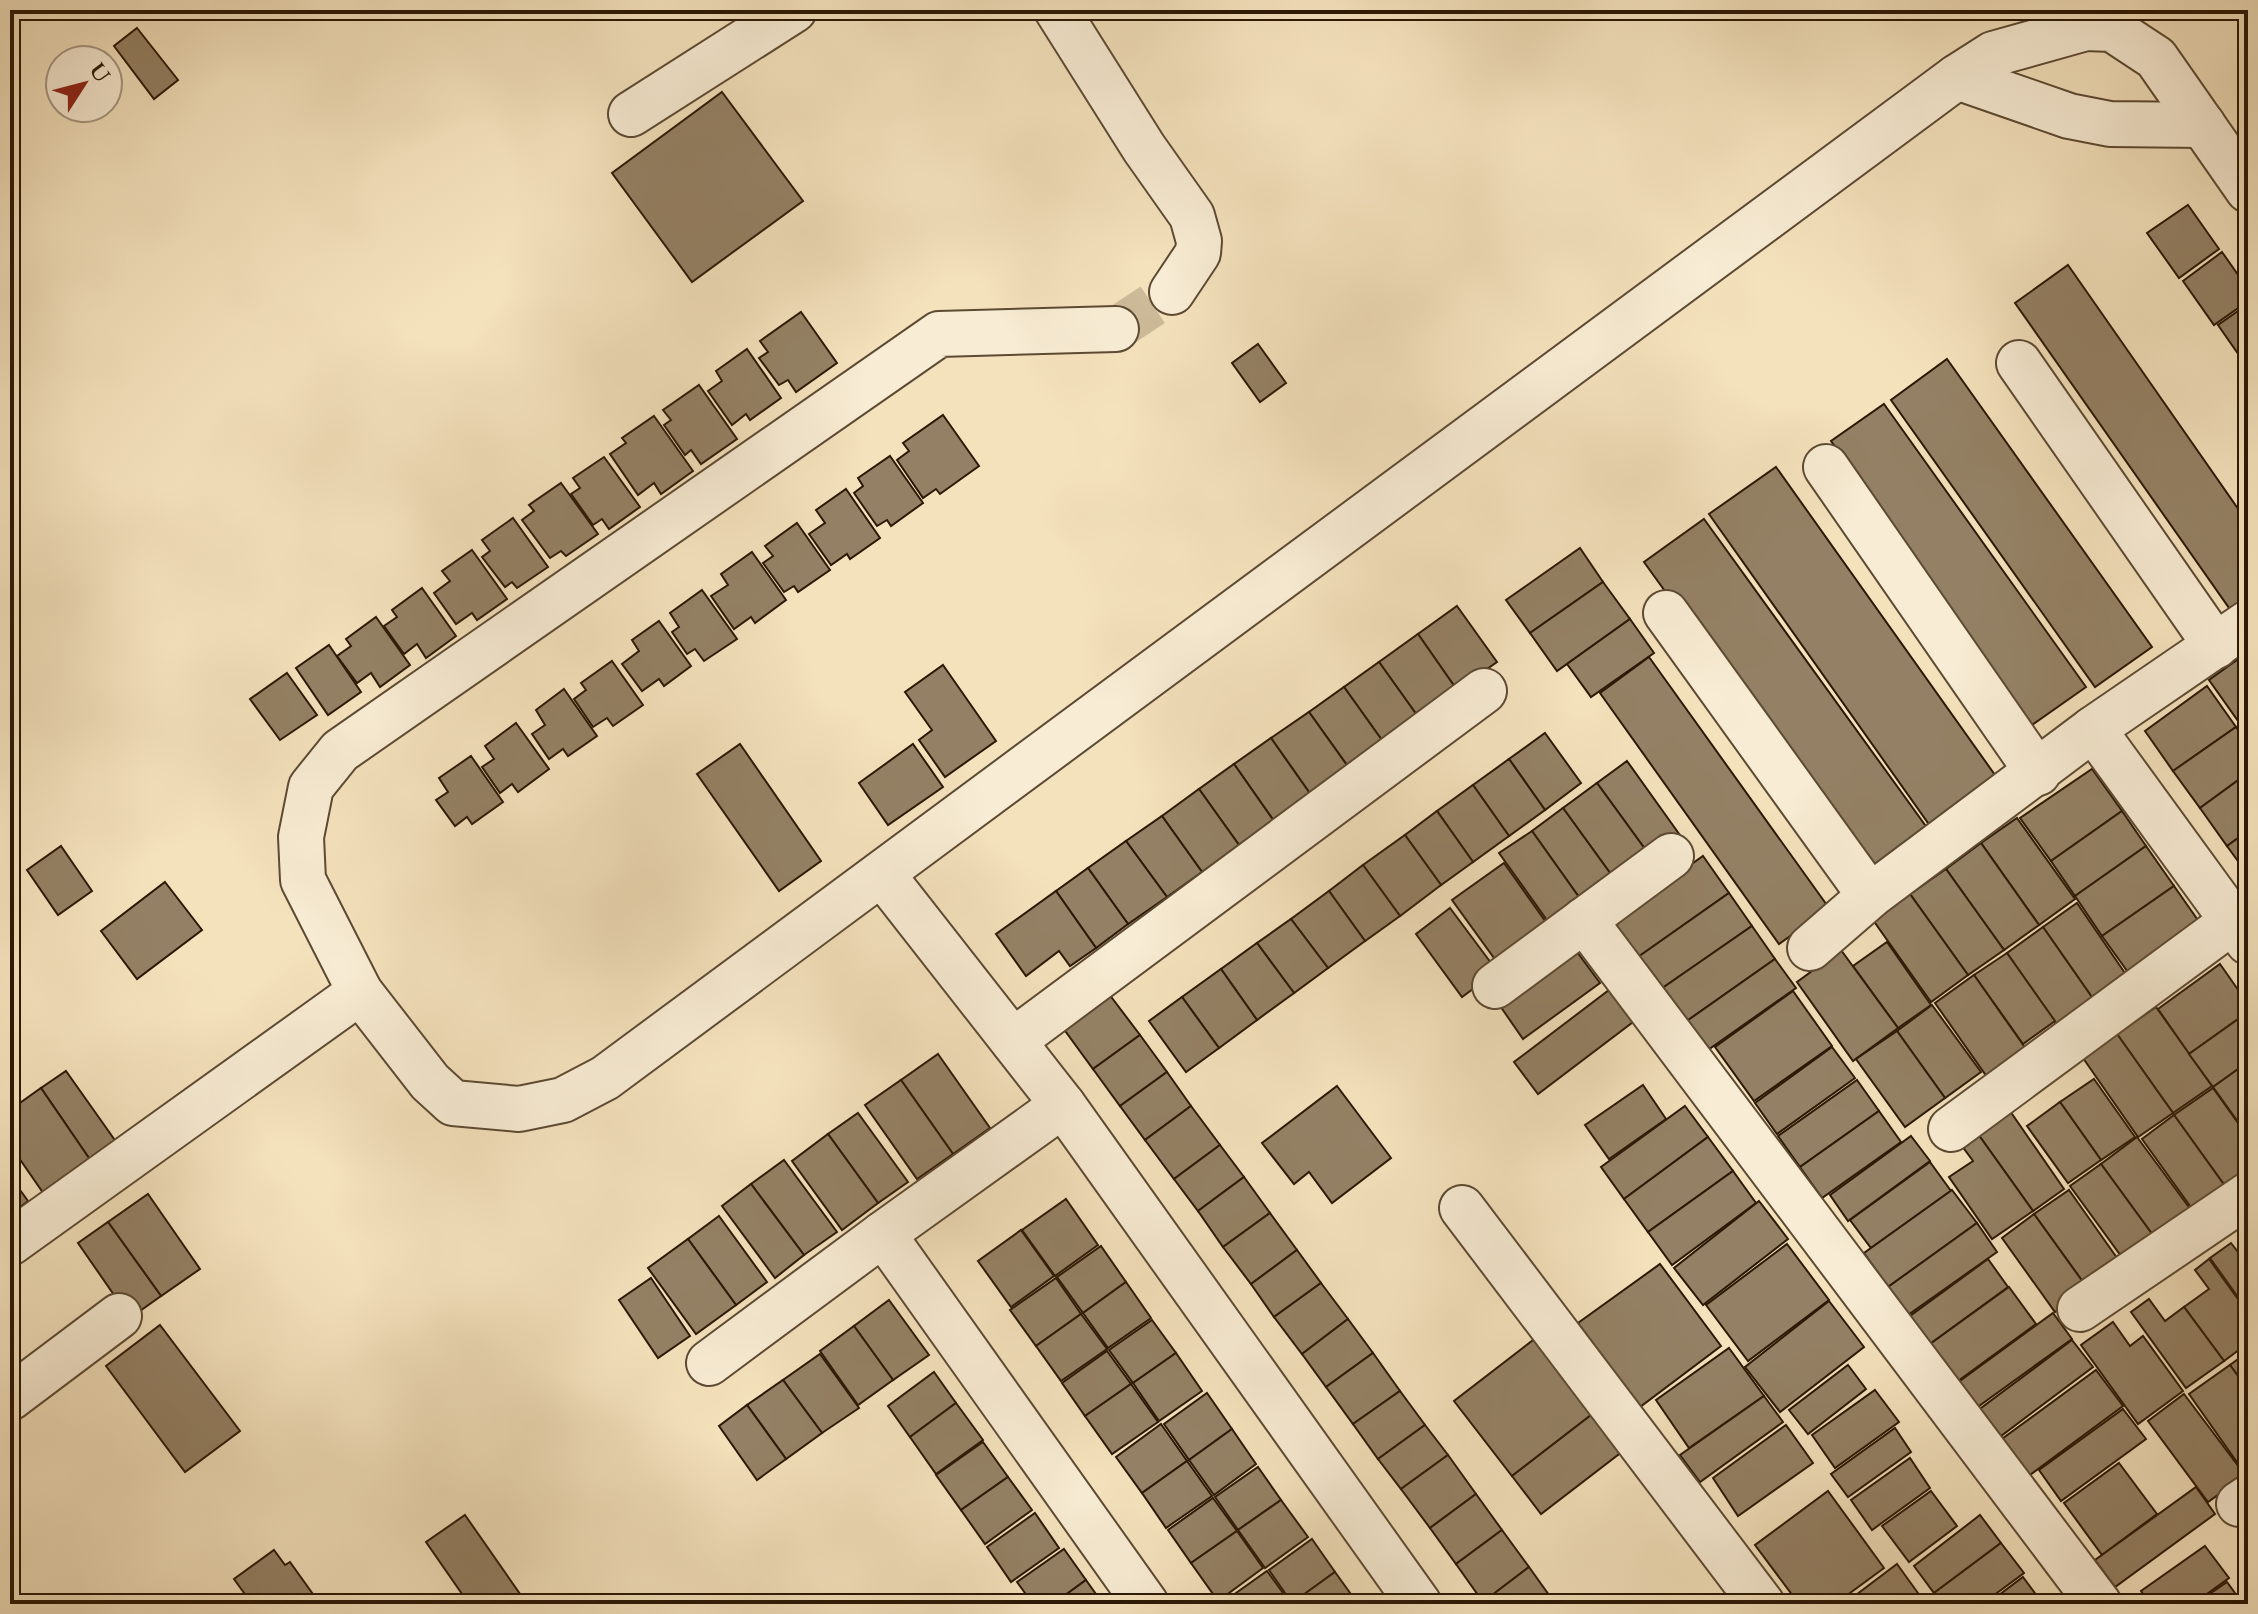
<svg xmlns="http://www.w3.org/2000/svg" width="2258" height="1614" font-family="Cardo,serif">
<style>
.building{fill:#948165;stroke:#2b1805;stroke-width:2}
.lines{fill:none;stroke-linecap:round;stroke-linejoin:round}
.minor-tunnel{stroke:#ccba98;stroke-width:44;stroke-dasharray:44 22;stroke-linecap:butt}
.minor-casing{stroke:#5d4a33;stroke-width:48}
.minor{stroke:#f8ecd4;stroke-width:44}
</style>
<rect width="100%" height="100%" fill="#f4e2bd"/>
<filter id="stains"><feTurbulence type="fractalNoise" baseFrequency=".0025" numOctaves="4"/><feColorMatrix values="0 0 0 0 .2 0 0 0 0 .09 0 0 0 0 .02 0 0 0 .5 -.17"/></filter>
<radialGradient id="worn" r=".72"><stop offset=".6" stop-color="#630" stop-opacity="0"/><stop offset="1" stop-color="#630" stop-opacity=".3"/></radialGradient>
<g class="building">
<polygon points="137,28 178,80 154,99 114,46"/>
<polygon points="722,92 803,201 692,282 612,173"/>
<polygon points="2188,205 2219,249 2179,278 2147,233"/>
<polygon points="2222,252 2248,289 2248,301 2214,325 2183,281"/>
<polygon points="2068,265 2248,523 2248,605 2234,615 2015,303"/>
<polygon points="2248,304 2248,368 2218,325"/>
<polygon points="801,312 837,363 796,392 788,380 779,385 759,358 768,352 760,341"/>
<polygon points="1258,344 1286,383 1260,402 1232,363"/>
<polygon points="747,349 781,398 750,420 746,414 732,425 708,391 722,381 716,371"/>
<polygon points="1947,359 2152,647 2095,687 1891,400"/>
<polygon points="699,385 737,439 701,464 691,450 685,455 664,425 671,420 663,410"/>
<polygon points="1884,404 2086,687 2032,725 1831,441"/>
<polygon points="943,415 979,466 940,494 936,489 923,498 897,460 909,451 903,443"/>
<polygon points="654,416 693,471 661,494 654,483 638,495 610,454 626,443 622,438"/>
<polygon points="890,456 923,503 891,526 887,520 877,526 854,493 863,486 858,478"/>
<polygon points="604,457 640,507 609,529 602,519 593,525 571,494 580,488 573,478"/>
<polygon points="1776,467 2000,782 1933,830 1709,514"/>
<polygon points="561,483 598,534 566,556 561,551 550,558 522,520 534,511 529,505"/>
<polygon points="846,489 880,538 850,559 847,554 831,565 809,534 825,523 816,510"/>
<polygon points="513,518 548,567 517,588 512,582 505,587 482,557 490,551 482,540"/>
<polygon points="1704,519 1933,836 1873,880 1644,562"/>
<polygon points="797,523 830,570 798,592 794,586 784,592 763,563 773,556 765,546"/>
<polygon points="1580,548 1603,582 1530,633 1506,600"/>
<polygon points="472,550 507,599 477,620 472,613 456,624 434,593 450,581 442,571"/>
<polygon points="752,552 786,600 755,623 751,617 734,629 711,596 728,585 721,574"/>
<polygon points="1603,582 1630,619 1557,671 1530,633"/>
<polygon points="422,588 456,636 426,658 417,644 404,654 384,626 397,617 392,610"/>
<polygon points="702,590 737,639 704,661 695,649 687,654 672,632 679,627 670,613"/>
<polygon points="1457,606 1497,662 1457,690 1418,634"/>
<polygon points="376,617 410,665 380,687 371,673 357,683 337,656 351,646 346,639"/>
<polygon points="1630,619 1654,653 1591,697 1567,664"/>
<polygon points="659,621 691,666 664,686 659,679 642,691 622,664 639,651 632,640"/>
<polygon points="1418,634 1457,690 1419,718 1379,662"/>
<polygon points="329,645 361,692 328,715 296,668"/>
<polygon points="2248,652 2248,735 2209,680"/>
<polygon points="1649,657 1829,908 1779,944 1600,693"/>
<polygon points="612,661 643,705 613,726 607,718 593,727 574,699 586,690 581,683"/>
<polygon points="1379,662 1419,718 1384,743 1344,687"/>
<polygon points="943,665 996,741 945,777 919,740 932,730 905,692"/>
<polygon points="287,673 317,715 280,740 250,699"/>
<polygon points="2207,686 2236,727 2173,771 2145,731"/>
<polygon points="1344,687 1384,743 1349,768 1309,712"/>
<polygon points="564,689 597,736 568,756 563,749 549,759 532,734 545,725 536,710"/>
<polygon points="1309,712 1349,768 1311,795 1271,738"/>
<polygon points="516,723 549,769 518,792 512,784 500,793 482,767 494,759 485,746"/>
<polygon points="2236,727 2248,744 2248,773 2200,808 2173,771"/>
<polygon points="1545,733 1581,783 1545,810 1509,759"/>
<polygon points="1271,738 1311,795 1274,821 1234,764"/>
<polygon points="740,744 821,861 779,891 697,774"/>
<polygon points="913,744 943,787 888,825 859,783"/>
<polygon points="471,756 503,802 472,824 467,817 455,826 436,800 448,792 439,778"/>
<polygon points="1509,759 1545,810 1509,836 1473,785"/>
<polygon points="1627,761 1682,838 1653,860 1597,783"/>
<polygon points="1234,764 1274,821 1239,845 1199,789"/>
<polygon points="2092,769 2122,811 2051,861 2020,818"/>
<polygon points="2248,773 2248,831 2227,846 2200,808"/>
<polygon points="1597,783 1653,860 1618,884 1563,808"/>
<polygon points="1473,785 1509,836 1473,862 1437,811"/>
<polygon points="1199,789 1239,845 1202,872 1162,816"/>
<polygon points="1563,808 1618,884 1586,907 1532,831"/>
<polygon points="1437,811 1473,862 1441,885 1405,835"/>
<polygon points="2122,811 2146,846 2075,896 2051,861"/>
<polygon points="1162,816 1202,872 1167,897 1126,841"/>
<polygon points="2017,818 2075,899 2039,925 1981,843"/>
<polygon points="1532,831 1586,907 1554,930 1499,853"/>
<polygon points="2248,831 2248,875 2227,846"/>
<polygon points="1405,835 1441,885 1400,916 1363,865"/>
<polygon points="1126,841 1167,897 1128,924 1088,868"/>
<polygon points="1981,843 2039,925 2004,950 1946,869"/>
<polygon points="61,846 92,891 58,915 27,870"/>
<polygon points="2146,846 2174,886 2102,936 2075,896"/>
<polygon points="1703,856 1729,893 1638,957 1612,921"/>
<polygon points="1504,863 1553,932 1502,969 1452,900"/>
<polygon points="1363,865 1400,916 1365,941 1329,891"/>
<polygon points="1088,868 1128,924 1096,948 1056,891"/>
<polygon points="1946,869 2004,950 1968,975 1910,894"/>
<polygon points="165,882 202,930 137,979 101,931"/>
<polygon points="2174,886 2209,936 2138,986 2102,936"/>
<polygon points="1056,891 1096,948 1070,966 1059,951 1026,976 996,934"/>
<polygon points="1329,891 1365,941 1328,968 1291,919"/>
<polygon points="1729,893 1752,926 1661,989 1638,957"/>
<polygon points="1910,894 1968,975 1931,1002 1873,920"/>
<polygon points="2077,903 2129,979 2096,1003 2043,927"/>
<polygon points="1450,908 1497,971 1462,997 1416,934"/>
<polygon points="1291,919 1328,968 1294,993 1257,943"/>
<polygon points="1752,926 1775,959 1684,1023 1661,989"/>
<polygon points="2043,927 2096,1003 2059,1029 2007,953"/>
<polygon points="1887,942 1931,1005 1898,1028 1853,966"/>
<polygon points="1257,943 1294,993 1257,1020 1221,969"/>
<polygon points="1574,948 1600,983 1523,1039 1498,1003"/>
<polygon points="1841,950 1898,1028 1853,1061 1797,982"/>
<polygon points="2007,953 2055,1021 2023,1044 1974,975"/>
<polygon points="1775,959 1796,988 1705,1052 1684,1023"/>
<polygon points="2220,964 2248,1004 2248,1012 2189,1054 2158,1009"/>
<polygon points="1221,969 1257,1020 1219,1048 1182,997"/>
<polygon points="1974,975 2031,1056 1992,1084 1935,1003"/>
<polygon points="1613,987 1637,1019 1538,1094 1514,1062"/>
<polygon points="1793,991 1832,1046 1754,1101 1715,1047"/>
<polygon points="1109,994 1140,1035 1093,1069 1063,1028"/>
<polygon points="1182,997 1219,1048 1186,1072 1149,1021"/>
<polygon points="1932,1005 1981,1072 1945,1098 1897,1031"/>
<polygon points="2156,1007 2212,1086 2173,1113 2117,1034"/>
<polygon points="2248,1012 2248,1062 2213,1087 2189,1054"/>
<polygon points="1897,1031 1945,1098 1905,1127 1856,1059"/>
<polygon points="2117,1034 2173,1113 2138,1137 2083,1058"/>
<polygon points="1140,1035 1167,1072 1120,1106 1093,1069"/>
<polygon points="1832,1047 1855,1078 1777,1134 1755,1103"/>
<polygon points="938,1054 990,1128 953,1154 901,1080"/>
<polygon points="2248,1062 2248,1121 2241,1126 2213,1087"/>
<polygon points="66,1071 119,1146 93,1164 41,1088"/>
<polygon points="1167,1072 1191,1106 1145,1140 1120,1106"/>
<polygon points="2094,1079 2135,1137 2101,1160 2060,1102"/>
<polygon points="901,1080 953,1154 917,1179 865,1105"/>
<polygon points="1857,1080 1879,1111 1800,1167 1778,1136"/>
<polygon points="1643,1085 1666,1119 1609,1159 1585,1125"/>
<polygon points="1337,1086 1391,1158 1332,1203 1309,1172 1294,1184 1262,1143"/>
<polygon points="41,1088 93,1164 46,1197 10,1145 10,1110"/>
<polygon points="2213,1088 2248,1137 2248,1170 2225,1186 2174,1115"/>
<polygon points="2060,1102 2101,1160 2068,1183 2027,1126"/>
<polygon points="1191,1106 1220,1145 1174,1179 1145,1140"/>
<polygon points="1685,1106 1708,1137 1624,1199 1601,1167"/>
<polygon points="1879,1111 1901,1142 1822,1198 1800,1167"/>
<polygon points="2010,1111 2064,1189 2033,1211 1978,1134"/>
<polygon points="858,1113 908,1182 878,1203 828,1134"/>
<polygon points="2174,1115 2225,1186 2193,1210 2142,1139"/>
<polygon points="828,1134 878,1203 842,1230 792,1161"/>
<polygon points="1978,1134 2033,1211 1992,1239 1949,1177 1973,1161 1962,1146"/>
<polygon points="1911,1136 1930,1161 1848,1221 1830,1195"/>
<polygon points="1708,1137 1733,1171 1648,1232 1624,1199"/>
<polygon points="2137,1137 2191,1210 2155,1238 2101,1164"/>
<polygon points="1220,1145 1244,1177 1198,1211 1174,1179"/>
<polygon points="784,1160 837,1232 804,1255 751,1184"/>
<polygon points="1930,1162 1951,1191 1871,1248 1850,1220"/>
<polygon points="2101,1164 2155,1238 2124,1260 2070,1186"/>
<polygon points="1733,1171 1756,1203 1672,1265 1648,1232"/>
<polygon points="10,1176 28,1201 10,1215"/>
<polygon points="1244,1177 1270,1213 1223,1247 1198,1211"/>
<polygon points="751,1184 804,1255 775,1278 722,1206"/>
<polygon points="1952,1190 1977,1223 1888,1287 1864,1253"/>
<polygon points="2069,1190 2122,1265 2088,1289 2034,1214"/>
<polygon points="148,1194 200,1269 161,1296 108,1222"/>
<polygon points="1066,1199 1098,1245 1055,1276 1022,1230"/>
<polygon points="1759,1201 1788,1239 1703,1305 1674,1268"/>
<polygon points="1270,1213 1297,1250 1251,1284 1223,1247"/>
<polygon points="2034,1214 2088,1289 2055,1312 2002,1238"/>
<polygon points="719,1216 767,1282 736,1305 688,1239"/>
<polygon points="108,1222 161,1296 130,1318 78,1243"/>
<polygon points="1977,1223 1997,1252 1908,1315 1888,1287"/>
<polygon points="1021,1230 1054,1276 1011,1307 978,1261"/>
<polygon points="688,1239 736,1305 696,1334 648,1268"/>
<polygon points="2231,1243 2248,1265 2248,1311 2210,1258"/>
<polygon points="1787,1244 1829,1300 1748,1361 1706,1305"/>
<polygon points="1101,1246 1126,1282 1083,1313 1057,1277"/>
<polygon points="1297,1250 1321,1283 1274,1317 1251,1284"/>
<polygon points="1988,1259 2008,1287 1930,1344 1910,1316"/>
<polygon points="2209,1259 2248,1313 2248,1343 2224,1361 2184,1307 2209,1289 2195,1270"/>
<polygon points="1660,1264 1721,1346 1640,1407 1578,1323"/>
<polygon points="651,1278 690,1336 658,1358 619,1300"/>
<polygon points="1056,1278 1081,1314 1036,1346 1010,1310"/>
<polygon points="1126,1282 1151,1318 1108,1348 1083,1313"/>
<polygon points="1321,1283 1348,1319 1302,1354 1274,1317"/>
<polygon points="2009,1287 2036,1324 1958,1381 1930,1344"/>
<polygon points="2149,1299 2165,1321 2184,1307 2224,1361 2186,1388 2131,1312"/>
<polygon points="889,1300 929,1355 893,1380 854,1326"/>
<polygon points="1829,1301 1864,1347 1780,1412 1745,1367"/>
<polygon points="2053,1313 2072,1339 1972,1411 1953,1386"/>
<polygon points="1081,1314 1107,1349 1061,1381 1036,1346"/>
<polygon points="1348,1319 1373,1353 1326,1387 1302,1354"/>
<polygon points="1152,1320 1176,1353 1133,1383 1109,1350"/>
<polygon points="2113,1322 2130,1346 2143,1336 2183,1391 2138,1424 2081,1345"/>
<polygon points="160,1325 240,1431 185,1472 106,1366"/>
<polygon points="854,1326 893,1380 858,1405 820,1351"/>
<polygon points="1537,1337 1595,1412 1512,1476 1454,1401"/>
<polygon points="2072,1340 2093,1367 1993,1442 1973,1414"/>
<polygon points="1729,1348 1764,1396 1689,1448 1656,1400"/>
<polygon points="1107,1351 1131,1384 1085,1416 1062,1383"/>
<polygon points="2248,1352 2248,1390 2230,1365"/>
<polygon points="1176,1353 1202,1391 1159,1421 1133,1383"/>
<polygon points="1373,1353 1400,1391 1353,1424 1326,1387"/>
<polygon points="820,1354 859,1408 822,1433 783,1380"/>
<polygon points="1848,1365 1866,1389 1808,1434 1789,1410"/>
<polygon points="2230,1365 2248,1390 2246,1475 2189,1394"/>
<polygon points="2096,1370 2123,1406 2022,1481 1995,1444"/>
<polygon points="934,1372 956,1403 910,1437 888,1406"/>
<polygon points="783,1380 822,1433 786,1459 747,1405"/>
<polygon points="1131,1384 1158,1422 1112,1454 1085,1416"/>
<polygon points="1875,1390 1899,1422 1835,1468 1812,1435"/>
<polygon points="1400,1391 1425,1425 1378,1459 1353,1424"/>
<polygon points="1207,1393 1232,1429 1189,1460 1164,1424"/>
<polygon points="2184,1394 2245,1475 2208,1502 2148,1421"/>
<polygon points="1764,1396 1783,1422 1700,1482 1680,1455"/>
<polygon points="956,1403 983,1440 936,1474 910,1437"/>
<polygon points="747,1405 786,1459 757,1480 719,1426"/>
<polygon points="2123,1409 2146,1439 2061,1501 2039,1470"/>
<polygon points="1595,1412 1623,1451 1541,1514 1512,1476"/>
<polygon points="1161,1424 1187,1461 1142,1493 1116,1457"/>
<polygon points="1425,1425 1448,1455 1401,1489 1378,1459"/>
<polygon points="1786,1425 1813,1463 1738,1516 1713,1478"/>
<polygon points="1895,1428 1911,1452 1848,1497 1831,1474"/>
<polygon points="1232,1429 1256,1464 1214,1495 1189,1460"/>
<polygon points="983,1442 1008,1477 961,1510 936,1475"/>
<polygon points="1448,1455 1476,1494 1430,1528 1401,1489"/>
<polygon points="1910,1458 1930,1488 1872,1530 1851,1500"/>
<polygon points="1187,1461 1212,1496 1166,1528 1142,1493"/>
<polygon points="2119,1463 2157,1514 2102,1555 2064,1503"/>
<polygon points="1258,1467 1281,1500 1238,1530 1215,1497"/>
<polygon points="1008,1477 1032,1510 985,1544 961,1510"/>
<polygon points="2196,1487 2215,1514 2115,1587 2095,1560"/>
<polygon points="1828,1491 1884,1568 1835,1604 1799,1604 1755,1545"/>
<polygon points="1931,1491 1957,1526 1909,1562 1882,1526"/>
<polygon points="1476,1494 1502,1530 1456,1564 1430,1528"/>
<polygon points="1213,1498 1237,1531 1191,1563 1168,1530"/>
<polygon points="1281,1500 1308,1537 1265,1568 1238,1530"/>
<polygon points="1035,1513 1059,1548 1011,1582 987,1547"/>
<polygon points="465,1515 527,1604 469,1604 426,1542"/>
<polygon points="1980,1515 2001,1543 1934,1593 1914,1566"/>
<polygon points="1502,1530 1529,1567 1483,1602 1456,1564"/>
<polygon points="1237,1531 1263,1568 1218,1601 1191,1563"/>
<polygon points="1312,1539 1335,1572 1292,1603 1269,1570"/>
<polygon points="2001,1543 2024,1573 1982,1604 1943,1604 1934,1593"/>
<polygon points="2205,1546 2229,1578 2193,1604 2150,1604 2141,1591"/>
<polygon points="1064,1549 1086,1580 1053,1604 1033,1604 1017,1582"/>
<polygon points="274,1550 285,1565 290,1562 320,1604 252,1604 234,1579"/>
<polygon points="1897,1564 1923,1600 1918,1604 1844,1604"/>
<polygon points="1529,1567 1554,1602 1551,1604 1485,1604 1483,1602"/>
<polygon points="1267,1571 1291,1604 1222,1604 1222,1603"/>
<polygon points="1335,1572 1358,1604 1293,1604 1292,1603"/>
<polygon points="2023,1577 2043,1604 1987,1604"/>
<polygon points="1086,1580 1103,1604 1053,1604"/>
<polygon points="2227,1582 2243,1604 2195,1604"/>
</g>
<g class="lines">
<polyline class="minor-tunnel" points="1116,329 1172,292"/>
<g class="minor-casing">
<g id="minor">
<polyline points="1057,10 1144,148 1192,216 1199,241 1198,253 1172,292"/>
<polyline points="1957,77 2069,116 2110,124 2203,125"/>
<polyline points="631,114 794,10"/>
<polyline points="1116,329 939,334 340,751 311,787 301,837 303,880 360,992 430,1082 453,1103 519,1109 563,1100 605,1078 1957,77 1993,54 2086,28 2112,29 2156,58 2248,190"/>
<polyline points="2019,363 2216,646"/>
<polyline points="1826,467 2038,773"/>
<polyline points="1666,613 1870,896"/>
<polyline points="2248,623 2093,729 2248,942"/>
<polyline points="882,874 1063,1105 1419,1604"/>
<polyline points="1584,920 2099,1604"/>
<polyline points="1810,948 1870,896 2093,729"/>
<polyline points="1495,986 1671,856"/>
<polyline points="1013,1041 1484,691"/>
<polyline points="1063,1105 883,1234 1146,1604"/>
<polyline points="1951,1129 2248,910"/>
<polyline points="1462,1208 1762,1604"/>
<polyline points="10,1243 360,992"/>
<polyline points="2080,1309 2248,1195"/>
<polyline points="709,1363 883,1234"/>
<polyline points="10,1398 119,1316"/>
<polyline points="2239,1504 2248,1498"/>
</g>
</g>
<use href="#minor" class="minor"/>
</g>
<rect width="2258" height="1614" fill="none" stroke="#f4e2bd" stroke-width="40"/>
<rect x="12" y="12" width="2234" height="1590" fill="none" stroke="#2b1805" stroke-width="4"/>
<rect x="20" y="20" width="2218" height="1574" fill="none" stroke="#2b1805" stroke-width="2"/>
<g transform="translate(84 84) rotate(54)"><circle r="38" fill="#f8ecd4" stroke="#a69781" stroke-width="2"/>
<path d="M0-6L14 30L0 20L-14 30Z" fill="#8f2418"/>
<text y="-12" font-size="22" font-weight="bold" text-anchor="middle" fill="#2b1805">U</text>
</g>
<rect width="100%" height="100%" filter="url(#stains)"/>
<rect width="100%" height="100%" fill="url(#worn)"/>
</svg>
